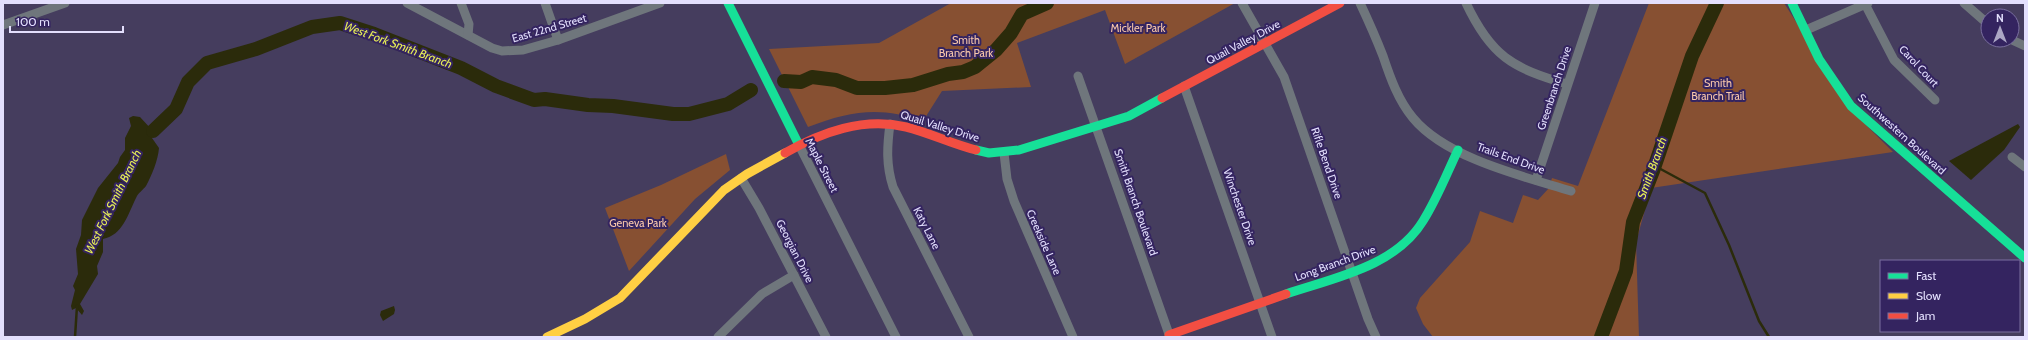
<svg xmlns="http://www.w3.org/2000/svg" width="2028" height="340" font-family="Cabin,sans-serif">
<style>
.green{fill:#875032}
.water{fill:#2b2b0b}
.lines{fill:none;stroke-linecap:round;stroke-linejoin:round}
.stream{stroke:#2b2b0b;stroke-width:2.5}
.river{stroke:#2b2b0b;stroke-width:14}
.street{stroke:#6f767c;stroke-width:9}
.fast{stroke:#16e098;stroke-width:9}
.slow{stroke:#ffcf43;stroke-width:9}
.jam{stroke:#f24e42;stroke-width:9}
.labels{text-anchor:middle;stroke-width:4;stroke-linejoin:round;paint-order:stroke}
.street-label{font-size:11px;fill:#e3dffd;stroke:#342460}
.park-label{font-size:11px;fill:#f9c8ab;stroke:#342460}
.water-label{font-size:12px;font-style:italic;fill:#e8ef56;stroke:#342460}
</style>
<rect width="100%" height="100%" fill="#453d5e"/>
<g class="green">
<path d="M951 3H1235L1125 64 1105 10 1017 43 1031 87 942 91 923 121C880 106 850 111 808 127L769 49 879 43Z"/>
<polygon points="1649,3 1784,3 1855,114 1893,152 1651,188 1636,242 1639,337 1433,337 1423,324 1416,308 1420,298 1470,242 1480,211 1513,223 1523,195 1538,200 1549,188 1552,178 1578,186"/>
<polygon points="726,154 730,170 695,199 629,271 605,208 661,185"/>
</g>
<g class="water">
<path d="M133 116 140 117 153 131 152 138 159 148C158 160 152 175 146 186 143 190 138 193 136 198 128 214 123 235 103 239V252L97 266 98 274 80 304 84 311 82 315 76 308 72 310 71 306 75 290 73 286 78 274 76 249 81 235 82 220 98 188 118 163 120 157 125 150V138L131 126 129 118Z"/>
<polygon points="2018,124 2020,127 2004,150 1971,180 1949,161"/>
<polygon points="394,306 395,310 394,314 383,321 380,315 381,311"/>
</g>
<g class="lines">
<g class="stream">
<polyline points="1655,166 1705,193 1729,245 1759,321 1769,337"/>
<polyline points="75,337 77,306"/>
</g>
<g class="river">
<polyline points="784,81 801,82 812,77 836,80 857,88 885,88 913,85 948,74 963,72 975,67 996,50 1011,33 1022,14 1047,3"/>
<polyline points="153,131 176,109 188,82 207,63 256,49 312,27 340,23 374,34 461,68 496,86 534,100 545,99 588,105 613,106 673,114 689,114 728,104 751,90"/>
<polyline points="1601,337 1626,271 1633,222 1653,171 1692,56 1717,3"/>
</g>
<g class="street">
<polyline points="407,3 492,48 502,51 523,50 558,40 660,3"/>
<polyline points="461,3 469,24 468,35"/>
<polyline points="545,3 558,40"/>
<polyline points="1242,3 1284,77 1368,319 1376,337"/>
<path d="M1360 3C1368 20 1376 38 1383 56 1390 77 1398 100 1413 118 1446 158 1522 176 1571 191"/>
<path d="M1466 3C1491 56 1512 68 1567 84"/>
<polyline points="1964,3 1988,24"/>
<polyline points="1865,4 1894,60 1935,100"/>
<polyline points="3,25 65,3"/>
<polyline points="1806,30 1868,3"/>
<polyline points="2012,40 2025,46"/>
<polyline points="1078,76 1170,337"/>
<polyline points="1184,86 1272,337"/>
<path d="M890 124C887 147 886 165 893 187L969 337"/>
<polyline points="799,145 896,337"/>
<polyline points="1004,153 1007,179 1014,201 1073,337"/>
<polyline points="2012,157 2025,167"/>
<polyline points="741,178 759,208 826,337"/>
<polyline points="1536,180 1595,3"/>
<polyline points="718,337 762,294 794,275"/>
</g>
<g class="fast">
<polyline points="728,3 799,145"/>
<polyline points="1792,3 1819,59 1851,106 2025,258"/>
<polyline points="976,150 989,153 1019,150 1129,116 1162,98"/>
<path d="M1286 294C1333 278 1395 267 1423 221 1437 199 1447 173 1458 150"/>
</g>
<polyline class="slow" points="547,337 585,319 620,298 724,190 747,174 785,153"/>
<g class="jam">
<polyline points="1162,98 1340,3"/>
<path d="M785 153C822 132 863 117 906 127 930 133 952 144 976 150"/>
<polyline points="1169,335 1286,294"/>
</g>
</g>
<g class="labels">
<g class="street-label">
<text transform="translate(549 28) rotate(-16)" y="4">East 22nd Street</text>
<text transform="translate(1243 42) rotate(-28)" y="4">Quail Valley Drive</text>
<text transform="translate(1919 66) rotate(47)" y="4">Carol Court</text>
<text transform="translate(1554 88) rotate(-72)" y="4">Greenbranch Drive</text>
<text transform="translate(940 126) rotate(17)" y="4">Quail Valley Drive</text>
<text transform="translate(1902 134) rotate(42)" y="4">Southwestern Boulevard</text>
<text transform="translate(1511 158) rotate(20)" y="4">Trails End Drive</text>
<text transform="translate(1327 163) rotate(71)" y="4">Rifle Bend Drive</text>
<text transform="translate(822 165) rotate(63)" y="4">Maple Street</text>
<text transform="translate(1136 202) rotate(71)" y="4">Smith Branch Boulevard</text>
<text transform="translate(1240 207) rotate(71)" y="4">Winchester Drive</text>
<text transform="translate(927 228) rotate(63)" y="4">Katy Lane</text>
<text transform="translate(1044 242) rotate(66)" y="4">Creekside Lane</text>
<text transform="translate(795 251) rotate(63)" y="4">Georgian Drive</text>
<text transform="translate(1335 263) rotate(-20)" y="4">Long Branch Drive</text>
</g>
<g class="park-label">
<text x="1138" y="32">Mickler Park</text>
<text x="966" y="44">Smith<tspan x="966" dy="13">Branch Park</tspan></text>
<text x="1718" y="87">Smith<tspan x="1718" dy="13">Branch Trail</tspan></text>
<text x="638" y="227">Geneva Park</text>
</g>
<g class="water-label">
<text transform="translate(398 45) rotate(20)" y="4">West Fork Smith Branch</text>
<text transform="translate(1652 168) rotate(-70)" y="4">Smith Branch</text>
<text transform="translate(113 202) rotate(-64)" y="4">West Fork Smith Branch</text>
</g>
</g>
<rect width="2028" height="340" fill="none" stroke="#e3dffd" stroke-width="8"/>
<rect x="1880" y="260" width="140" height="72" fill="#342460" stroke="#7a6f9f"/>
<rect x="1888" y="273" width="20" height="6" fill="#16e098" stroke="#7a6f9f"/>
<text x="1916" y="280" font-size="12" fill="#e3dffd">Fast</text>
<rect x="1888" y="293" width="20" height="6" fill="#ffcf43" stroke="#7a6f9f"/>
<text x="1916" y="300" font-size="12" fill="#e3dffd">Slow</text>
<rect x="1888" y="313" width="20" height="6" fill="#f24e42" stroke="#7a6f9f"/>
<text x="1916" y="320" font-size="12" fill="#e3dffd">Jam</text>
<g transform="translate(2000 28)"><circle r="19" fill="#342460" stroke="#7a6f9f"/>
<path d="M0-3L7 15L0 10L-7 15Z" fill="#aca6c5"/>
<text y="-6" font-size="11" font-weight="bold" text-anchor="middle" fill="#e3dffd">N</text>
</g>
<path d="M10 26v6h113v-6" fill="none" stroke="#e3dffd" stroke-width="2"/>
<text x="16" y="26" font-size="12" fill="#e3dffd" stroke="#342460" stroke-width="3" paint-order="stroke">100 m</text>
</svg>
